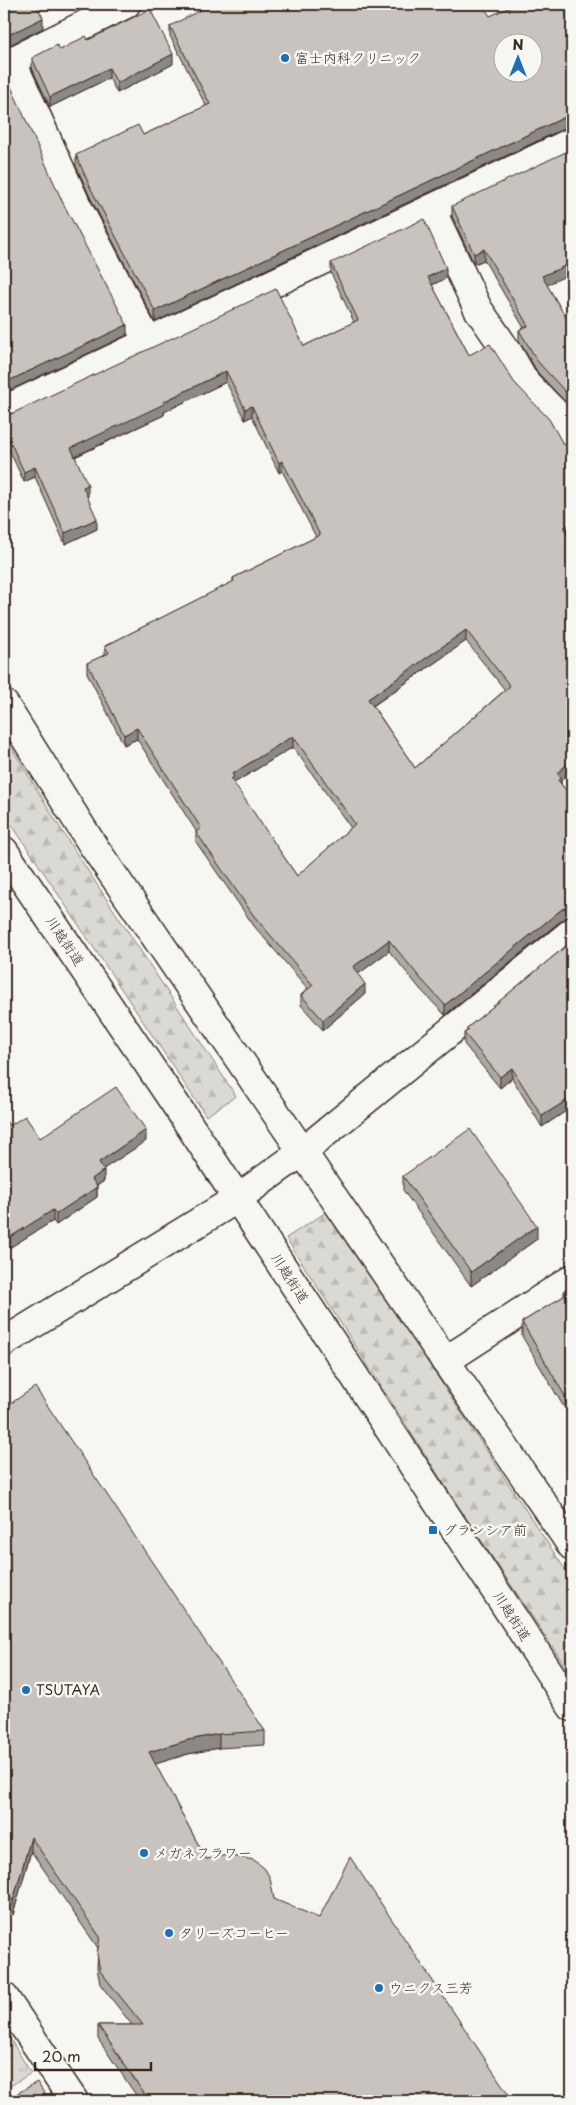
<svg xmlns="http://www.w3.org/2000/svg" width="576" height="2105" font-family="'Playpen Sans','Klee One',sans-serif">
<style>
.forest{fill:url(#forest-firs);stroke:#8a8278}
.park{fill:url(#park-tufts);stroke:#8a8278}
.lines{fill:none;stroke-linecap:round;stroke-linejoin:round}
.minor-casing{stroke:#3b2a1e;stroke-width:31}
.trunk-casing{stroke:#3b2a1e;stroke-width:31}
.minor{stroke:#f6f6f2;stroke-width:28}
.trunk{stroke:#f6f6f2;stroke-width:28}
.wall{fill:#aca8a3;stroke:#3b2a1e;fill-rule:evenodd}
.shaded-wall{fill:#8c8885;stroke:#3b2a1e}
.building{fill:#c8c3be;stroke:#3b2a1e;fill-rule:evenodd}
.poi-dot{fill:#1f6fb2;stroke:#f6f6f2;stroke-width:2}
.labels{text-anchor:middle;stroke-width:5;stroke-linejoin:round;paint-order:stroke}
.poi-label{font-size:14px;fill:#3b2a1e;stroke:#f6f6f2;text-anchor:start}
.street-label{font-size:14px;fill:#3b2a1e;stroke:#f6f6f2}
</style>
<defs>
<pattern id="forest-firs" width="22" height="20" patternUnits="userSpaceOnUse" patternTransform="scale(1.25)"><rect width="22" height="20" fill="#dad9d3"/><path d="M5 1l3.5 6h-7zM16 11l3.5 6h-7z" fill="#bcbab5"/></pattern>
<pattern id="park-tufts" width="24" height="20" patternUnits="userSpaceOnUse" patternTransform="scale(1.25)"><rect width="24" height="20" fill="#dad9d3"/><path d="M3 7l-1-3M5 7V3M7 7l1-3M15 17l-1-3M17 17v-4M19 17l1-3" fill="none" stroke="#bcbab5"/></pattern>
</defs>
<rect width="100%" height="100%" fill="#f6f6f2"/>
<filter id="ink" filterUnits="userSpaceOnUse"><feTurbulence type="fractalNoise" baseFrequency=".02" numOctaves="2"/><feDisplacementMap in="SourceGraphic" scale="10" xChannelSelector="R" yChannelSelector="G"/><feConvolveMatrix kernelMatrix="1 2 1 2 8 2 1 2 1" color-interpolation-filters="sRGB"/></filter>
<g filter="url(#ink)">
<g class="forest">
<polygon points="4,735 67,839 236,1096 206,1116 4,813"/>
<polygon points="328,1211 572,1580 572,1676 458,1506 286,1238"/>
</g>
<polygon class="park" points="4,2029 31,2073 4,2090"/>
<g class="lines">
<g class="minor-casing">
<g id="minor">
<polyline points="12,62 77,206 148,342"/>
<polyline points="4,65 126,4"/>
<polyline points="572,142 431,209 478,309 509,354 525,382 562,420 572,442"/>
<polyline points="4,410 431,209"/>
<polyline points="4,1342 238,1198 302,1152 572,932"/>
<polyline points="445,1361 572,1279"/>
<polyline points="4,1997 74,2101"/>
</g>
</g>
<g class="trunk-casing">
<g id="trunk">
<polyline points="4,704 92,844 572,1546"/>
<polyline points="4,851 180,1111 572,1707"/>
</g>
</g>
<use href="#minor" class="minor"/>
<use href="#trunk" class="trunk"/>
</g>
<g class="wall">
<polygon points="572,4 572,127 565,128 155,322 91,199 76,166 76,155 143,135 206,106 170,36 170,26 490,16"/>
<polygon points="88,40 173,64 117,93 109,78 50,107 32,68 32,58 60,50"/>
<polygon points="452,206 547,285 572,328 572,409 538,373 519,341 519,330 524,328 484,260 474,264 452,216"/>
<path d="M331 263 446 278 432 285 469 355 514 382 563 444 572 447V534L568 536 561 780V784L572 798V917H570L562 920 445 1015 421 990 389 951 358 974 365 994 323 1030 301 1005V995L308 989 254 926 196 842V831L137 739 124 745 87 673V663L105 655V646L233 582V578L316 537 289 484 282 471 279 473 252 416 245 420 226 382 164 412V415L75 457 88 496H87L97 529 65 544 35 477 24 482 4 439V415L304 346 354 322 331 273ZM466 641 505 690 415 768 373 706ZM293 747 351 828 297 876 234 785V783Z"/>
<polygon points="572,941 572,1107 542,1127 512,1078 500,1088 464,1044 464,1033 467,1031 467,1028"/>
<polygon points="4,1118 9,1126 40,1138 146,1141 103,1169 104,1181 97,1186 97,1197 56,1225 53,1221 4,1251"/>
<polygon points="403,1176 537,1239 471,1286 403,1190"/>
<polygon points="572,1284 572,1407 565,1409 522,1336 522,1322 564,1296 564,1290"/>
<polygon points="4,1408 265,1731 265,1745 219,1748 188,1754 155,1764 206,1859 274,1899 513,2101 140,2101 98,2039 98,2025 132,2025 100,1984 97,1968 98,1948 31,1851 13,1915 4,1901"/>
</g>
<g class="shaded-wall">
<polygon points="43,18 43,28 4,48 4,37"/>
<polygon points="173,54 173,64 117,93 117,83"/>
<polygon points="109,68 109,78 50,107 50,97"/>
<polygon points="565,117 565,128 155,322 155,311"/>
<polygon points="484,249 484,260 474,264 474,254"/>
<polygon points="572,263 572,273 542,287 542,276"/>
<polygon points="446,268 446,278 428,287 428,277"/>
<polygon points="127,325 127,335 4,393 4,383"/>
<polygon points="226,371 226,382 164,412 164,415 71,458 71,448"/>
<polygon points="252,406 252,416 245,420 245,409"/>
<polygon points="282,461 282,471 279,473 279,463"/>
<polygon points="35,467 35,477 24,482 24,472"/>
<polygon points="88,485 88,496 83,498 83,487"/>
<polygon points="97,519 97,529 65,544 65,533"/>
<polygon points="572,523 572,534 564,538 564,528"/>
<polygon points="466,630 466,641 368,709 368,699"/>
<polygon points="137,728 137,739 124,745 124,735"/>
<polygon points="293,736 293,747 234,783 234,787 231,779 232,774"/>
<polygon points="572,760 572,771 561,780 561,788 558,791 557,773"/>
<polygon points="570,906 570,917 562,920 445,1015 445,1005 562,909"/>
<polygon points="389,940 389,951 353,978 353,967"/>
<polygon points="365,984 365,994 323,1030 323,1020"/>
<polygon points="512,1068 512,1078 500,1088 500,1077"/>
<polygon points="572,1097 572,1107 542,1127 542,1116"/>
<polygon points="146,1130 146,1141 99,1172 99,1162"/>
<polygon points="104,1170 104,1181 92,1189 92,1179"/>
<polygon points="97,1187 97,1197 56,1225 56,1214"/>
<polygon points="53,1210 53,1221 4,1251 4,1241"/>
<polygon points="537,1226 537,1239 471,1286 471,1272"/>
<polygon points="8,1288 8,1298 4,1301 4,1291"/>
<polygon points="572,1393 572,1407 565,1409 565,1396"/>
<polygon points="219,1734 219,1748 188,1754 149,1766 149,1752 188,1740"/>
<polygon points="31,1837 31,1851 13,1915 13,1901"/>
</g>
<g class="building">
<polygon points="4,4 36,4 43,18 4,37"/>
<path d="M212 4H482L490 16 517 4H572V116L565 117 155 311 91 189 76 155 138 125 143 135 210 104 170 26ZM504 42H534V72H504Z"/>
<polygon points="150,9 173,54 117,83 109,68 50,97 32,58 57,45 60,50 86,36 88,40"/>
<polygon points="4,71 63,203 127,325 4,383"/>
<polygon points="572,149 572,263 542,276 572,328 572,399 538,362 519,330 528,326 484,249 474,254 452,206"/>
<path d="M424 219 446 268 428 277 469 355 490 344 514 382 549 419 563 444 572 447V523L564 528 572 546V760L557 773 561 778 558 780 572 798V906H570L562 909 445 1005 421 979 389 940 353 967 365 984 323 1020 301 995 313 985 254 916 196 832 201 828 137 728 124 735 87 663 109 653 105 646 234 581 233 578 320 535 289 474 282 461 279 463 252 406 245 409 226 371 163 402 164 404 71 448 88 485 83 487 97 519 65 533 35 467 24 472 4 428V415L11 414 276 289 304 346 358 320 331 263ZM466 630 510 686 415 768 368 699ZM293 736 355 824 297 876 231 779 234 777 232 774Z"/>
<polygon points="572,941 572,1097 542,1116 512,1068 500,1077 464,1033 469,1030 467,1028"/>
<polygon points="116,1087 146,1130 99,1162 104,1170 92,1179 97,1187 56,1214 53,1210 4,1241 4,1118 9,1126 25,1116 40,1138"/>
<polygon points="470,1129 537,1226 471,1272 403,1176"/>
<polygon points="4,1281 8,1288 4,1291"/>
<polygon points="572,1284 572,1393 565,1396 522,1322 567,1294 564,1290"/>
<polygon points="35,1387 265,1731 219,1734 188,1740 149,1752 206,1859 227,1855 254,1860 265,1869 270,1878 274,1899 319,1918 350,1857 513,2101 149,2101 98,2025 143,2025 100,1971 97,1954 100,1937 31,1837 13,1901 4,1887 4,1408"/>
<polygon points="37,2082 49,2101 4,2101"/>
</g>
</g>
<g class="poi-dot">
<circle cx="285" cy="58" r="5"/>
<rect x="428" y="1525" width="10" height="10" rx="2.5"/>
<circle cx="26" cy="1690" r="5"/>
<circle cx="144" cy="1853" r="5"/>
<circle cx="169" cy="1933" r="5"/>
<circle cx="379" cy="1988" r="5"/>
</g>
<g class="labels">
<g class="poi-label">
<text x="295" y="63">富士内科クリニック</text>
<text x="443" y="1535">グランシア前</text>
<text x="36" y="1695">TSUTAYA</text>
<text x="154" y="1858">メガネフラワー</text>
<text x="179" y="1938">タリーズコーヒー</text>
<text x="389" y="1993">ウニクス三芳</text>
</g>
<g class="street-label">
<text transform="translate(65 941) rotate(56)" y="5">川越街道</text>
<text transform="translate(290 1278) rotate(57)" y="5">川越街道</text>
<text transform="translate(512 1616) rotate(57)" y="5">川越街道</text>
</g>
</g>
<rect width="576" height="2105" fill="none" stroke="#f6f6f2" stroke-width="20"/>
<rect x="10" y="10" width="556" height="2085" fill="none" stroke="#3b2a1e" stroke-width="2" filter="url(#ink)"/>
<g transform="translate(518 58)"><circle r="24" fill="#f6f6f2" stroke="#aba49d"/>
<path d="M0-4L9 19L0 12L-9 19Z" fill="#1f6fb2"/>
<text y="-8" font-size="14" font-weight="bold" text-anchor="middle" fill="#3b2a1e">N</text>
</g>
<path d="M35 2062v8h116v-8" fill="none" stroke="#3b2a1e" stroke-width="2.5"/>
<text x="42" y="2062" font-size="15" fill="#3b2a1e" stroke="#f6f6f2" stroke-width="4" paint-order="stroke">20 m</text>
</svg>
